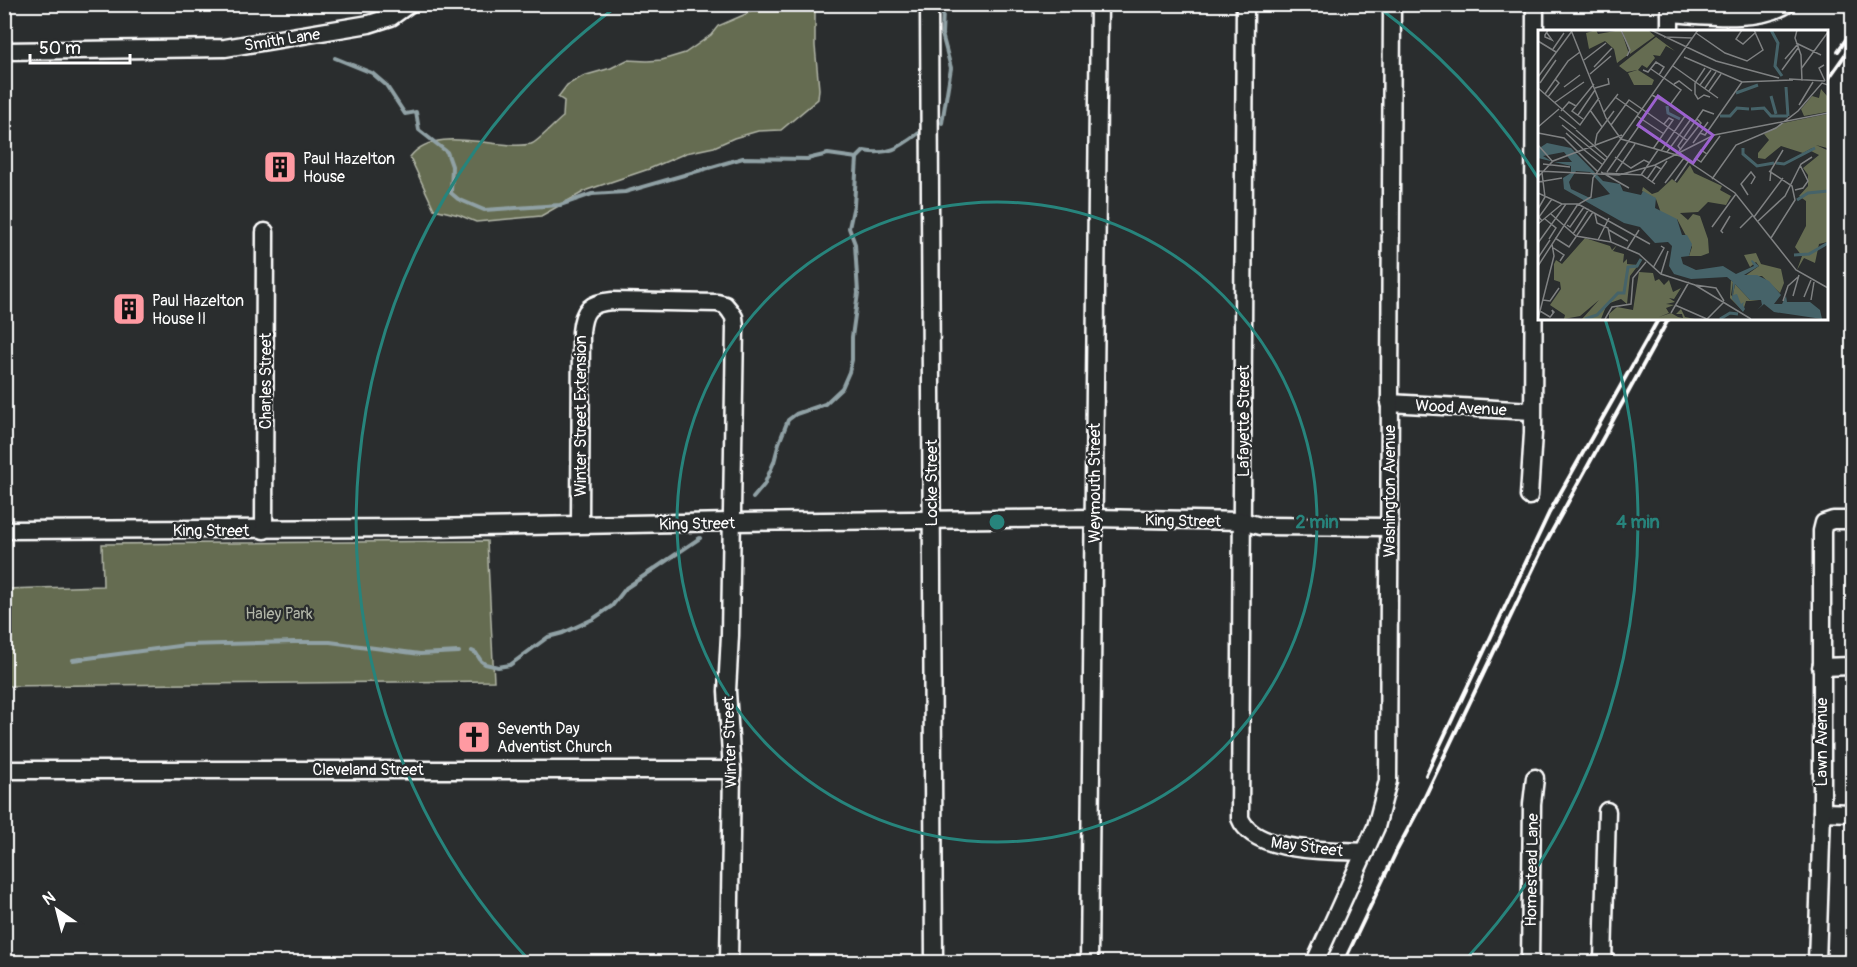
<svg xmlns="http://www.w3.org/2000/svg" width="1857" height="967" font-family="Pangolin,sans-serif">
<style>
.green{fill:#656c51;stroke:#b2b6a8;stroke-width:1.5}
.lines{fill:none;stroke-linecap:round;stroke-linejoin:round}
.stream{stroke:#90a1a5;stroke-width:4}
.street-casing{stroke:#fff;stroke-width:21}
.street{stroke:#2a2d2e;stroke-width:16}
.rail{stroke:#fff;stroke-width:4}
.ring{fill:none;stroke:#27847c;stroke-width:3}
.labels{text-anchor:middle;stroke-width:4.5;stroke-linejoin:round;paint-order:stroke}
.street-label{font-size:16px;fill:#fff;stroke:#2a2d2e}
.poi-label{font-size:16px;fill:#fff;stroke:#2a2d2e;text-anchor:start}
.park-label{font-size:16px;fill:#b2b6a8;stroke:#2a2d2e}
.inset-river{fill:none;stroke:#466369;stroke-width:3}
.inset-road{fill:none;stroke:#7f8182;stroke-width:1.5}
.view{fill:#9c61cf;fill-opacity:0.15;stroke:#9c61cf;stroke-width:3}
.inset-edge{fill:none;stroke:#fff;stroke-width:3}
.centre{fill:#27847c;stroke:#2a2d2e;stroke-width:3}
.ring-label{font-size:18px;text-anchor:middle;font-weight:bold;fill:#27847c;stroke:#2a2d2e;stroke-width:4.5;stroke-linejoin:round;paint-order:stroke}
</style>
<rect width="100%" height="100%" fill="#2a2d2e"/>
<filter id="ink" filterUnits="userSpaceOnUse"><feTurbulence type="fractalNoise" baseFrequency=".0167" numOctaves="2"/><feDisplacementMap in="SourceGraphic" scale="12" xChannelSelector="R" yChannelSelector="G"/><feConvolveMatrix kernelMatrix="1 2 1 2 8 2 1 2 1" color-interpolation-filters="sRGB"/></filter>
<g filter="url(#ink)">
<g class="green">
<path d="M759 5H810L815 13V46L819 89 818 99 781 130 758 131 734 138 714 147 686 153 649 169 587 190 541 216 476 222 459 215 434 209 410 157C435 123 497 151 531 144 538 142 556 122 563 117L564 101 558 97 567 85 583 76 611 68 627 60 647 61 662 60 685 53 711 35 718 26 746 14Z"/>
<polygon points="487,541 494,681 5,686 5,589 103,586 102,544"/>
</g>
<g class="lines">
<g class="stream">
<polyline points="335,58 372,73 386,85 405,114 416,112 419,130 447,152 452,166 451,193 458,199 484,210 560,205 592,194 625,192 743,158 807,159 828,154 857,158"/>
<polyline points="942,123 951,68 942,34 943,10"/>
<path d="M753 498 764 485 774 462 779 443 788 420 796 414 825 404 842 388 849 372 852 360V337L858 293 855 244 849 228 854 205 857 158 864 151C889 156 900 147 919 133"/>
<polyline points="472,651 476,653 481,661 485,664 498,667 510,665 548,637 563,633 593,619 612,606 626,588 700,538"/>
<polyline points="73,660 186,645 295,642 330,642 420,654 459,652"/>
</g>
<g class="street-casing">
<g id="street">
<polyline points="929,4 934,962"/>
<path d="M1245 4 1240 818C1254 854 1331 850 1365 852"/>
<polyline points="1670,4 1670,32"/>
<path d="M1670 13C1704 15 1756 23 1787 4"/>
<polyline points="4,51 225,48 369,24 391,17 409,4"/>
<polyline points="1389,403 1532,411"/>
<polyline points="1529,496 1533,433 1535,4"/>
<path d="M580 524 581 332C583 310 589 303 612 301L717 303 725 305 730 311 734 317 735 327 730 635 727 691 732 770 729 962"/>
<polyline points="4,530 428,528 733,522 1094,518 1242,521 1260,526 1389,527"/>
<polyline points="264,530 265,232"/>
<polyline points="1821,667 1852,666"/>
<polyline points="4,770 732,770"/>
<polyline points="1822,812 1852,813"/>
<polyline points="1089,962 1099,4"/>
<polyline points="1315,962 1376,827 1388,781 1392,4"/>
<polyline points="1530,962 1532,804 1535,778"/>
<polyline points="1603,962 1607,811"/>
<polyline points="1817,962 1822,812 1822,531 1824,523 1833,520 1852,520"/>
</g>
</g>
<use href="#street" class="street"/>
<g class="rail">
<polyline points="1838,51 1852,31"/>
<polyline points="1826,82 1852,45"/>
<polyline points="1426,775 1549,513 1659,318"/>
<polyline points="1344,962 1397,850 1421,805 1545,544 1669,318"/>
</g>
</g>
</g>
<g class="ring">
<circle cx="997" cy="522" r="320"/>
<path d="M528 959A641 641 0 0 1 616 7M1378 7A641 641 0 0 1 1538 178M1605 319A641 641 0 0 1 1466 959"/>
</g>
<defs>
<g id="building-square" transform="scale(1.725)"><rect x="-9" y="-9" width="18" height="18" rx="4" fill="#ff9aa2" stroke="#2a2d2e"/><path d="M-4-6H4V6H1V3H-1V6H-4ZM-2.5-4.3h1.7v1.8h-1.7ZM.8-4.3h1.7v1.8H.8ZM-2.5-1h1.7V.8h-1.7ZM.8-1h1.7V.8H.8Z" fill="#111"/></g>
<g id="church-square" transform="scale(1.725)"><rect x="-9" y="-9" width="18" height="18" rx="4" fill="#ff9aa2" stroke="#2a2d2e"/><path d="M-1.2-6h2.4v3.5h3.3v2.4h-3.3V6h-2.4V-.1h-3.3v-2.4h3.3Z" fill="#111"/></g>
</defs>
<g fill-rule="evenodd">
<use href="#building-square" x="280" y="167"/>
<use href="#building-square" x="129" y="309"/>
<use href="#church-square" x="474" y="737"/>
</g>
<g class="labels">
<g class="street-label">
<text transform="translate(282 39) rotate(-9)" y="6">Smith Lane</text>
<text transform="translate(265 381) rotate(-90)" y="6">Charles Street</text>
<text transform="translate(1461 407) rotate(3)" y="6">Wood Avenue</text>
<text transform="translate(580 416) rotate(-90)" y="6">Winter Street Extension</text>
<text transform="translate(1243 421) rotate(-90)" y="6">Lafayette Street</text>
<text transform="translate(931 483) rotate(-90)" y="6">Locke Street</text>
<text transform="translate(1094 483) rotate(-90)" y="6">Weymouth Street</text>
<text transform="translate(1389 491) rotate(-90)" y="6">Washington Avenue</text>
<text transform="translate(1183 520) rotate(1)" y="6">King Street</text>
<text transform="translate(697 523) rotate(-1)" y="6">King Street</text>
<text x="211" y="536">King Street</text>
<text transform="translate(729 742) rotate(-92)" y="6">Winter Street</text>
<text transform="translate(1821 742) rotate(-90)" y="6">Lawn Avenue</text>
<text x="368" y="775">Cleveland Street</text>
<text transform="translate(1307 846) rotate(7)" y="6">May Street</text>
<text transform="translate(1531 870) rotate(-89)" y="6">Homestead Lane</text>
</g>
<g class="poi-label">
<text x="303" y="164">Paul Hazelton<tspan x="303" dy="18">House</tspan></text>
<text x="152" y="306">Paul Hazelton<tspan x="152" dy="18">House II</tspan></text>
<text x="497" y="734">Seventh Day<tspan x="497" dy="18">Adventist Church</tspan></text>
</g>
<g class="park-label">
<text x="279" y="619">Haley Park</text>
</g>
</g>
<g transform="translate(1538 30)">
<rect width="290" height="290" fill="#2a2d2e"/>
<path d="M58 0 60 4 83 0 91 24 79 33 76 19 67 11 51 19 48 3ZM84 0H110L117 6 92 24ZM118 7 137 21 128 16 122 26 115 25 117 28 109 38 104 35 100 40 116 50 114 55H96L90 43 99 40 89 42 81 36ZM283 59 289 66V82L266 86 263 79 274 66 281 68ZM289 84V118L278 115 289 120V212L281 214 277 233 266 228 259 240 264 226 257 217 268 196V171L261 166 270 156V145L265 138 281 125 273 121 274 118 265 123 243 116 227 129 220 128V123L231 110 226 104 245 93ZM152 135 156 143 184 156 182 160 193 166 188 175 170 172 160 182 142 183 150 190 155 184 162 186 170 209 171 223 163 226H151L154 217 139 189 137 191 123 183 118 169 104 161 105 157 114 164 120 162 134 149 139 153ZM47 208 72 216 74 220 79 215 75 221 86 224 85 233 89 229V234L99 235 105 229 92 246 89 274 83 269 69 274 63 289H44L61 270 42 286 26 289 27 285 12 275 23 259 22 252 16 250V234L18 230 24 234ZM218 223 223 234 243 239 246 253 242 263 224 246H207L221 236 218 232 212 237 206 225ZM101 242 115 243 117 251 121 249 126 255 131 250 135 262 143 258 136 269 131 268 137 272 128 274 136 275 128 278 131 283 121 287 133 283 140 287 145 288 144 284H138L143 279 147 287 157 289H71V284L79 277 95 280ZM193 250 195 252 193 265 202 274 195 265 197 254 212 270 221 271H208L205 281 192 268Z" fill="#656c51"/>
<path d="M9 113 33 118 65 151 82 154 85 161 103 165 105 161 118 168 117 178 139 189 144 205H149L154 214 151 226 143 227 145 234 158 240 185 236 198 244 216 236 213 231 214 230 221 236 206 245H219L231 251 243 265 236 274H244L248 266 249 272H272L282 280 284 289 236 282 226 274 219 280 224 275 223 270H212L197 254 195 265 199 264 203 274 206 272 205 275 207 279 205 282 194 269 195 252 189 247 153 249 136 244 131 236 134 216 130 212 117 213 102 197 86 193 26 159 25 148 33 143V136L0 128V119ZM26 122 34 132H15L5 126ZM38 141 52 142 72 164 54 169 33 159 31 152Z" fill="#466369" fill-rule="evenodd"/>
<path class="inset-river" d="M233 0 240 13 237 36 244 46M248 57 250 86M198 63 220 55M233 66 238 84M129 76 130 83 142 89M213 79 226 78 233 86H250M182 86H192L199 78 211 79M205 118V124L219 136 236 133M238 133 246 134 277 118M259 170 270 163 290 161M256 225 271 224 290 213M47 289 59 285 80 263H86L90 237 99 236 103 229M182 289 192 283 200 284"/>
<path class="inset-road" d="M33 0 68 88 83 109 142 126 197 163 258 240 290 258M83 0 92 20 89 26M113 0 178 31 241 48M204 0 198 9 205 14 218 2M259 0 257 8 263 25 264 51M9 3 14 10 7 7V5L10 0M158 3 187 23 209 31 225 20 216 0M126 7 154 8M0 11 18 22M258 13 283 25M15 19 26 3M146 27 204 52 255 50M247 29 259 15M46 30 68 13M286 35 281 38 287 51M135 36 180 68M56 37 74 18M167 38 157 53V64L160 69 166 65 172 67M113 39 143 60 132 75 114 65M263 39 290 2M105 40 110 42 118 32 126 37 121 45M244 40 260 18M52 44 73 26M0 47 34 1M251 49 287 51M2 53 18 30M136 54 141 51 154 61M162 55 173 40M26 57 42 45M0 58 42 95 61 68M57 58 71 54 70 48M167 58 178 42M171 61 183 44M7 64 30 31 42 22M10 67 21 53 17 49M77 67 101 84M16 73 46 52M261 75 275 52M52 80 64 97M23 81 31 72 38 76M66 82 80 64M40 85 57 60M21 86 38 99M99 86 126 104M45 89 34 81 56 54M24 95 68 131M73 95 91 70 150 111M99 95 121 110M0 97 21 79M38 100 70 128M0 103 26 108 60 142M28 103 45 119M162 103 167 105 204 52M155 113 170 92M57 114 59 104 76 81M0 115 15 132M45 119 65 135M115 119 135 90 131 88 126 94M143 120 140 116 165 80 176 84M123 121 147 86 155 90M141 121 163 93 159 89M129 122 153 89M77 127 93 138 106 130 112 133M157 128 163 132 182 106M156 130 163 120 169 124M5 134 32 137M0 141 81 145 117 135 176 105 290 83M231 141 254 156 257 170 233 208M63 142 91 158M69 142 101 96M78 142 97 114M64 143 104 145 117 154M103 145 120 120M0 147 15 131 84 105M109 149 118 136 123 139M174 149 198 115 238 98 260 81 284 53 290 55M137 151 150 132M232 151 233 140 245 120M0 152 24 148M114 152 129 131M127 153 146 128M257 160 265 158 270 151 262 135M0 163 24 174H41L53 167 55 148 160 0M210 165 203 154 213 142 217 147 213 154M40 174 112 214M0 179 7 167 4 143M13 184 38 206 73 212 101 224 123 244 157 255 213 289M57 184 59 193 70 198 73 212M216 187 245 148M7 189 18 198 11 209M4 191 1 187 14 169M219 192 247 166 263 134 274 127M0 194 24 174M29 195 32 197 46 177M174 197 198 164M202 198 215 185M71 200 90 211M185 203 183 201 192 186M35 204 51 179M17 208 31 217 55 182M60 210 71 188M0 213 28 174M14 217 26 225 22 231M89 219 101 200M0 228 12 210M0 236 40 174M115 238 126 218 123 216M123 244 130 221M157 255 178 258 186 271M255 266 261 245M266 267 273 250M5 270 12 271 21 258M273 270 276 252M245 271 250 256 260 247M137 275 169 289 186 272M2 281 12 287 13 286 16 282 14 280 15 283M133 283 151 252M0 289 16 226 14 214M67 289 74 277 93 274 95 248 108 232"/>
<path class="view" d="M120 66 175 105 155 133 100 95Z"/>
<rect width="290" height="290" class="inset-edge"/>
</g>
<circle cx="997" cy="522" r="9" class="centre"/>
<g class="ring-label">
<text x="1317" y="528">2 min</text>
<text x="1638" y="528">4 min</text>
</g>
<rect width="1857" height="967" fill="none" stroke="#2a2d2e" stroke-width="24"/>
<rect x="12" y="12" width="1833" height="943" fill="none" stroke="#fff" stroke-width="2" filter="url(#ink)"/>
<g transform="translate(57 910) rotate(325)" stroke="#2a2d2e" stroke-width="4.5" paint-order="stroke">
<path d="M0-4.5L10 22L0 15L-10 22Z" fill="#ffffff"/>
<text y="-9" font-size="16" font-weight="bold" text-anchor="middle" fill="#ffffff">N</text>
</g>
<path d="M30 54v9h100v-9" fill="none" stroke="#ffffff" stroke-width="3"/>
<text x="39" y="54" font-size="18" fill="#ffffff" stroke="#2a2d2e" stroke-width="4.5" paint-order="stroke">50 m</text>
</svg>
